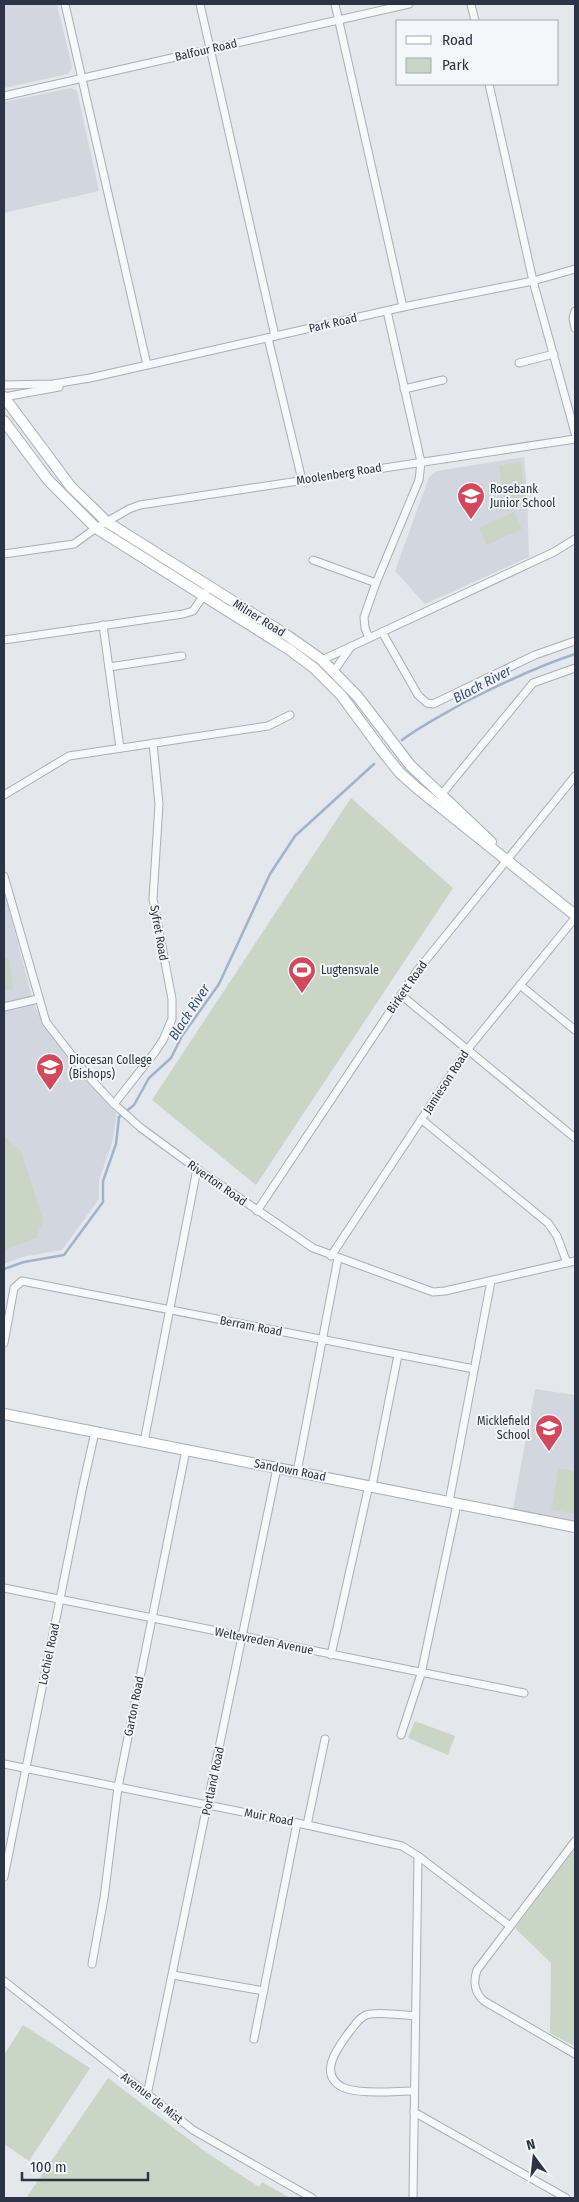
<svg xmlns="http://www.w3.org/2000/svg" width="579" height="2202" font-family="'Fira Sans Condensed',sans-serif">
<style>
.built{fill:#d2d6de}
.green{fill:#c9d6c5}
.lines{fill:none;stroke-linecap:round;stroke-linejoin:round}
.stream{stroke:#9fb4cc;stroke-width:2.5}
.street-casing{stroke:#a9aeb7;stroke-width:9}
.secondary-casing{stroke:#a9aeb7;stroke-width:12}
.street{stroke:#f7f8fa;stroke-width:7}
.secondary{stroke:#fff;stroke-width:10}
.labels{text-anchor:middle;stroke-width:4;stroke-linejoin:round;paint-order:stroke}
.street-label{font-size:12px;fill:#2b3445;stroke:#f4f6f9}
.poi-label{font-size:12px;fill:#2b3445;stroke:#f4f6f9;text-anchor:start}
.water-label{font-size:14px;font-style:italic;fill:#34527a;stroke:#f4f6f9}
</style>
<rect width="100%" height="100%" fill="#e4e7ec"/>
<g class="built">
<polygon points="4,4 57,4 72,67 68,74 4,88"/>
<polygon points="71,88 77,91 99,191 4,213 4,102"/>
<polygon points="524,457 527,490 529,557 425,604 395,571 429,477 437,471"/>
<polygon points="4,890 34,1005 50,1032 82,1075 117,1114 112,1143 99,1180 99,1199 62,1250 22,1257 4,1264"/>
<polygon points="535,1389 575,1395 575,1522 513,1509"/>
</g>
<g class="green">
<polygon points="521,462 527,506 505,509 499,466"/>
<polygon points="514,512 522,529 487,545 479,528"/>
<polygon points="351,798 453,888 256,1185 152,1100"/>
<polygon points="4,959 9,959 13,989 4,990"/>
<polygon points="4,1136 21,1151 43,1221 36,1238 4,1250"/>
<polygon points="559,1468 575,1471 575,1514 551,1509"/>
<polygon points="415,1721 455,1736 448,1755 408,1738"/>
<polygon points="575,1849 575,2046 550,2033 551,1963 515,1928"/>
<polygon points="23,2025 90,2068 29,2161 4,2144 4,2055"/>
<polygon points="108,2078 203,2150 259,2187 262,2182 290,2198 26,2198"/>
</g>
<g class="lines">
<g class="stream">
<path d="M402 740C422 725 444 714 465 702 502 683 536 667 575 654"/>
<polyline points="4,1269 24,1262 64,1255 103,1202 103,1181 116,1144 119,1117 134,1105 149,1078 171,1058 182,1036 219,984 270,874 295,836 374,764"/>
</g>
<g class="street-casing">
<g id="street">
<polyline points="65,4 147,365"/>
<polyline points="200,4 275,336"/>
<polyline points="335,4 403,307"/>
<polyline points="471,4 475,21"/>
<polyline points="489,84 533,281 575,433"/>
<polyline points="4,96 409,4"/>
<polyline points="575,311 573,318 575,328"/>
<polyline points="268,338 302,480"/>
<polyline points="519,363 554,354"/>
<polyline points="4,385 53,384 90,378 403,307 533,281 575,269"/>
<polyline points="404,389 443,380"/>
<polyline points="4,397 59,387"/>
<polyline points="4,554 74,544 96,528 129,509 140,505 575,439"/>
<polyline points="313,560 376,583"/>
<polyline points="103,625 120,748"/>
<polyline points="382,632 418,695 427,703 433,704 535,655 575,641"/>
<polyline points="369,638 365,628 364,617 376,583 419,480 421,462 387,311"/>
<polyline points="4,640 183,614 193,611 206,592"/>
<polyline points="322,660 554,552 575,539"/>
<polyline points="109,667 182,656"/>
<polyline points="334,671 350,648"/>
<polyline points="4,795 69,756 268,726 290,715"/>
<polyline points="441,795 533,683 575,668"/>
<polyline points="4,876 46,1022 87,1075 114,1104 141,1128 197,1169 313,1248 433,1292 445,1291 575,1261"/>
<polyline points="520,985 575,1030"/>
<polyline points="401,995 575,1138"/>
<polyline points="4,1007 38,999"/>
<polyline points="114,1104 155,1052 163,1040 172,1019 172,999 153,899 159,804 153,743"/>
<polyline points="421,1119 548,1223 557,1236 567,1263"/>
<polyline points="257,1211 417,971 575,776"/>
<polyline points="331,1256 467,1050 575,918"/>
<polyline points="4,1343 14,1288 22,1281 474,1369"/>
<polyline points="144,1442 197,1169"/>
<polyline points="297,1472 338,1258"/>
<polyline points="372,1486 398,1355"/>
<polyline points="449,1502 491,1281"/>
<polyline points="4,1588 524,1693"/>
<polyline points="331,1655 369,1485"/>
<polyline points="401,1735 421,1674 457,1504"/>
<polyline points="4,1764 307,1825 402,1846 418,1856 510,1926"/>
<polyline points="307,1825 325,1739"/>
<path d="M575 1841 477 1970C473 1982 474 1992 484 2001L575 2054"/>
<polyline points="4,1877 82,1490 95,1432"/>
<polyline points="92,1964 104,1898 118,1787 186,1450"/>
<polyline points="173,1975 264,1991"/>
<polyline points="4,1981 193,2130 312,2198"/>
<polyline points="254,2039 297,1823"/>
<path d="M414 2091C395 2091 359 2095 342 2087 317 2073 339 2046 350 2031 354 2026 359 2018 366 2015 377 2011 402 2015 415 2016"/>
<polyline points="147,2095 277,1468"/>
<polyline points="414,2112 566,2198"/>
<polyline points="413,2198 418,1856"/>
</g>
</g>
<g class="secondary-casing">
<g id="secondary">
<polyline points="4,397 71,487 107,522 285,634 322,660 358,697 410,765 491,842"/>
<polyline points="4,421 48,480 96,528 290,650 314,668 341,695 383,752 400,773 418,789 575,915"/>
<polyline points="4,1414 575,1527"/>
</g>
</g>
<use href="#street" class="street"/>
<use href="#secondary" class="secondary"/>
</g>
<defs>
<g id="school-pin" transform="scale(1.4375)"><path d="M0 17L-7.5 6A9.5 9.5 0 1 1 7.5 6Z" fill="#d1495b" stroke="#f4f6f9"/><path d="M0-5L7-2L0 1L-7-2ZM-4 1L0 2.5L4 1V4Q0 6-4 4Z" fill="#fff"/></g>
<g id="stadium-pin" transform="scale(1.4375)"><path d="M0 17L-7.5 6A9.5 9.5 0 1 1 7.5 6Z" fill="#d1495b" stroke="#f4f6f9"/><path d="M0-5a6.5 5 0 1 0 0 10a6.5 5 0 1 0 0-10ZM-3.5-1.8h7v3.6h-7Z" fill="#fff"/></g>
</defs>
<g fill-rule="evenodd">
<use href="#school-pin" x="471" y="496"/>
<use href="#stadium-pin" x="302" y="970"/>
<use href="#school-pin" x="50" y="1067"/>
<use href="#school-pin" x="549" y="1428"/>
</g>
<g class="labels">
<g class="street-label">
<text transform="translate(206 50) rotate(-13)" y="4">Balfour Road</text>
<text transform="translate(333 323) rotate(-13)" y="4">Park Road</text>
<text transform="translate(339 474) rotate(-9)" y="4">Moolenberg Road</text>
<text transform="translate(259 618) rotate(32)" y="4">Milner Road</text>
<text transform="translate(159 933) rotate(80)" y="4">Syfret Road</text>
<text transform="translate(407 987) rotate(-55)" y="4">Birkett Road</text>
<text transform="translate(446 1082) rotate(-57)" y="4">Jamieson Road</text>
<text transform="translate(217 1183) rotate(35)" y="4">Riverton Road</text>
<text transform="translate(251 1326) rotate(11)" y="4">Berram Road</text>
<text transform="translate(290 1470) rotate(11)" y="4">Sandown Road</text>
<text transform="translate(264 1641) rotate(11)" y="4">Weltevreden Avenue</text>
<text transform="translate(49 1654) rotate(-78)" y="4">Lochiel Road</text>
<text transform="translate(134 1706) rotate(-79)" y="4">Garton Road</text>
<text transform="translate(213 1781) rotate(-78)" y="4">Portland Road</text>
<text transform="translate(269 1817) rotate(11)" y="4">Muir Road</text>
<text transform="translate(152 2098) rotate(38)" y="4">Avenue de Mist</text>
</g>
<g class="poi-label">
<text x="490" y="493">Rosebank<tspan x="490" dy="14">Junior School</tspan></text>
<text x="321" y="974">Lugtensvale</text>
<text x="69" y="1064">Diocesan College<tspan x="69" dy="14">(Bishops)</tspan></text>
<text x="530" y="1425" text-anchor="end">Micklefield<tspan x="530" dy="14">School</tspan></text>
</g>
<g class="water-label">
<text transform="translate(482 684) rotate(-28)" y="5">Black River</text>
<text transform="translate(189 1012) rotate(-57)" y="5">Black River</text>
</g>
</g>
<rect width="579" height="2202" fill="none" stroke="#2b3445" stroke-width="10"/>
<rect x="396" y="20" width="162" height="65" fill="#f4f6f9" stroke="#a4a8b1"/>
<rect x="406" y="36" width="25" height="8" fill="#ffffff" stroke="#a4a8b1"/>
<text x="442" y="45" font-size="15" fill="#2b3445">Road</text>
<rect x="406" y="58" width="25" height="15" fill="#c9d6c5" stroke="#a4a8b1"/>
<text x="442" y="70" font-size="15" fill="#2b3445">Park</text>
<g transform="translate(534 2157) rotate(345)" stroke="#f4f6f9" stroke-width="4" paint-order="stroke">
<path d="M0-4L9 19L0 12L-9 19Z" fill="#2b3445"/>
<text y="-8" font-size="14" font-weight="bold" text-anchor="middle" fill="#2b3445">N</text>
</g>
<path d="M22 2172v8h126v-8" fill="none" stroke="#2b3445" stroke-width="2.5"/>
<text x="30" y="2172" font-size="15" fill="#2b3445" stroke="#f4f6f9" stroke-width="4" paint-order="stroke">100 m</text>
</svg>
